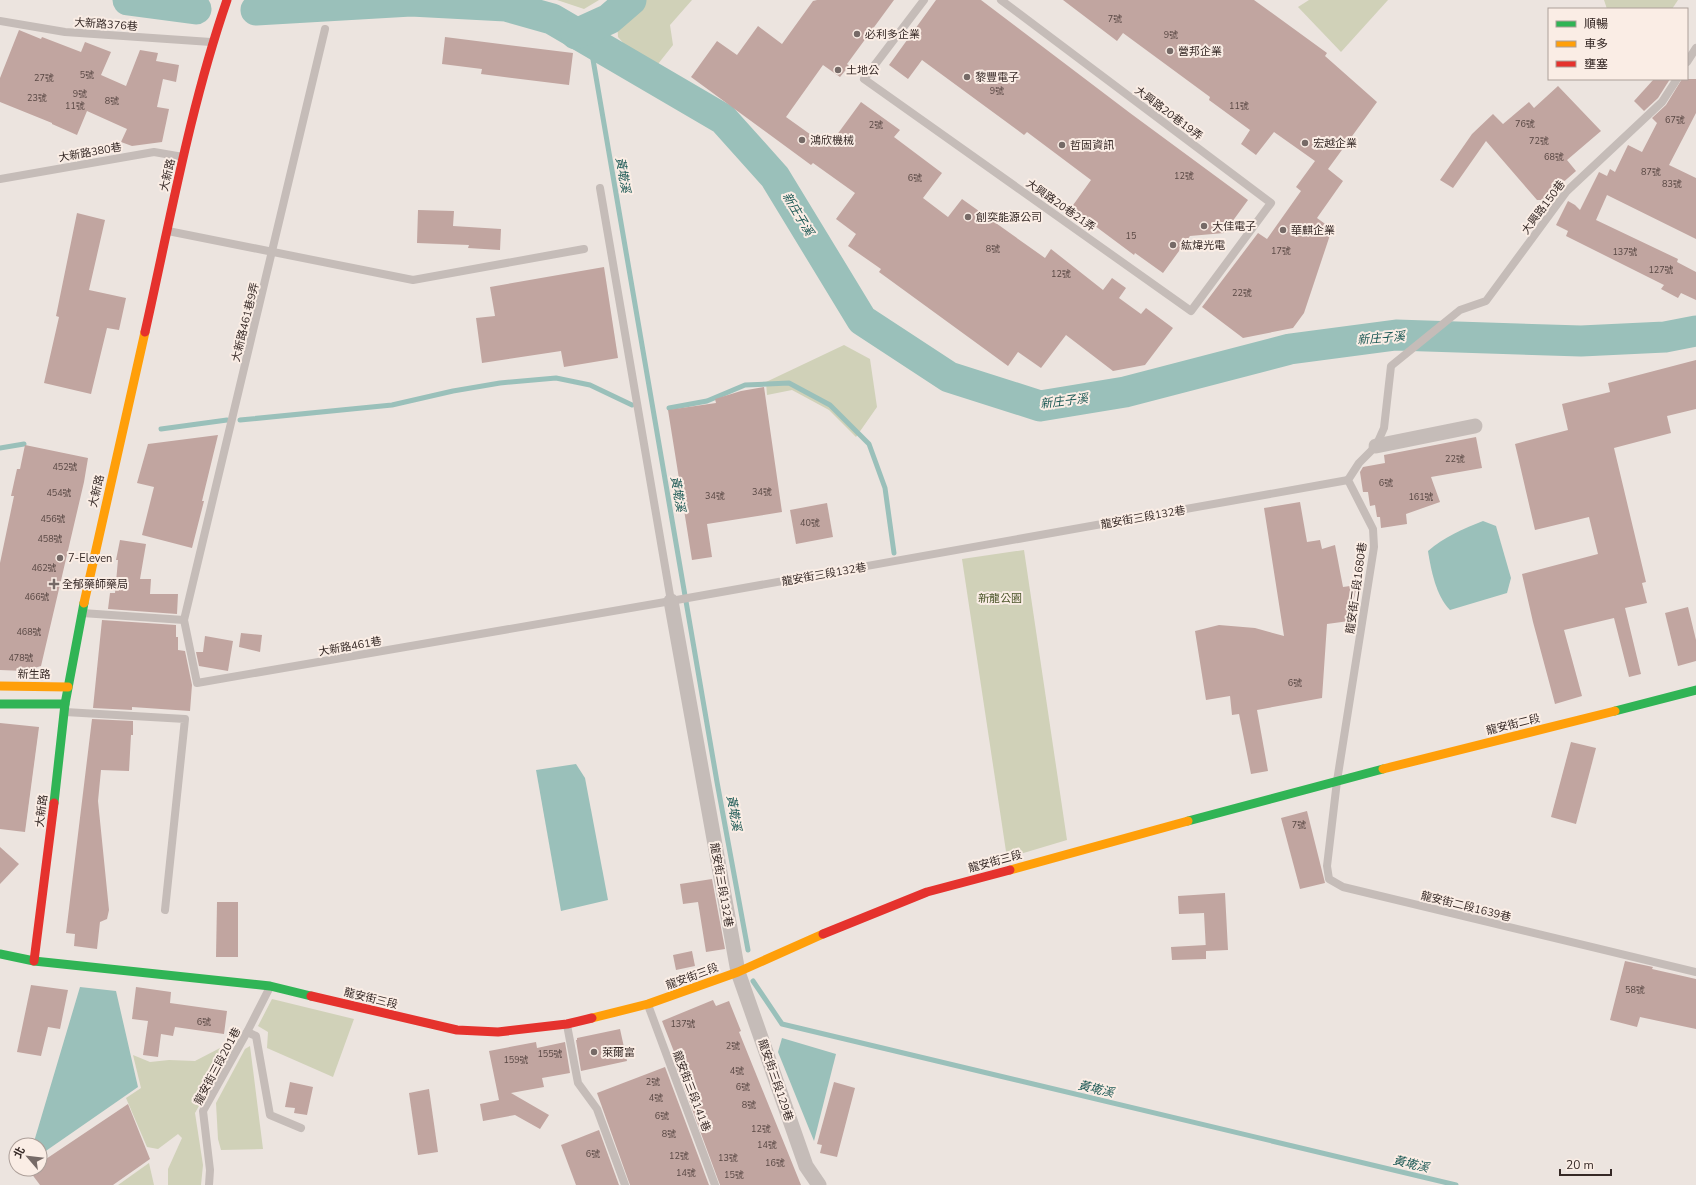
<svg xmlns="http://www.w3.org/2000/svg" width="1696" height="1185" font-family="'Nunito Sans','Noto Sans TC',sans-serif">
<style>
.green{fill:#d0d1b8}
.water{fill:#9ac0ba}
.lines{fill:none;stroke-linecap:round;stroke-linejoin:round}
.stream{stroke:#9ac0ba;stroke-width:5}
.river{stroke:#9ac0ba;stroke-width:31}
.building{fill:#c1a5a0}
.lane{stroke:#c5bcb8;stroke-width:8}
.street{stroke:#c5bcb8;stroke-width:15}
.fast{stroke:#30b455;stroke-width:9}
.slow{stroke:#ff9f0a;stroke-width:9}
.jam{stroke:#e5322d;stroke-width:9}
.poi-dot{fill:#766a67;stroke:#faede5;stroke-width:1.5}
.labels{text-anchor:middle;stroke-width:4;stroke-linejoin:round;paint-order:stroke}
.number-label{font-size:9px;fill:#594844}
.street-label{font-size:11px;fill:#362926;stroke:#faede5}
.poi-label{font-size:11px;fill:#362926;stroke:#faede5;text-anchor:start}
.park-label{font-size:11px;fill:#4b5529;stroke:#faede5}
.water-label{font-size:12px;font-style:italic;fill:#1b5854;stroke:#faede5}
</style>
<rect width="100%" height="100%" fill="#ece4df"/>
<g class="green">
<polygon points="557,0 599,0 584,9"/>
<polygon points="643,0 692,0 670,25 673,45 658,64 634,55 618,37 617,20"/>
<polygon points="1309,0 1388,0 1341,52 1298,7"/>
<polygon points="1604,0 1678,0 1672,9 1607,9"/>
<polygon points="844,345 870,359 877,407 856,437 829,410 792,390 767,395 766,382"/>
<polygon points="1024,550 1067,840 1007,858 962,559"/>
<polygon points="272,999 354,1019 333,1077 267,1048 268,1032 258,1026"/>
<polygon points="250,1046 263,1149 221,1150 218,1139 216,1103 245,1049"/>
<polygon points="220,1048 226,1058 195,1113 203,1165 201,1185 168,1185 168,1169 182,1138 178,1134 158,1149 147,1147 126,1098 141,1088 133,1055 150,1062 169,1060 195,1061"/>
<polygon points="149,1163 154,1185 118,1185"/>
</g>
<g class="water">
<path d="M1483 521 1496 526 1511 578 1507 593 1450 610C1436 596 1431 570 1428 551 1444 537 1463 529 1483 521Z"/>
<polygon points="576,764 585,778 608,900 561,911 536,770"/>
<polygon points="80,987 116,991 138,1087 40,1155 40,1145 33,1145"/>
<polygon points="782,1038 836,1054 814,1141 778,1052"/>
</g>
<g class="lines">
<g class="stream">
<polyline points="590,42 717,782 748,950"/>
<polyline points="669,408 707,401 745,385 789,383 830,405 869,444 885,488 894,553"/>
<polyline points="240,420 392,405 453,391 500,383 556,378 590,385 632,405"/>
<polyline points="161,429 227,420"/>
<polyline points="0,448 24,444"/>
<polyline points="753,981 782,1024 1456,1185"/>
</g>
<g class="river">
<polyline points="128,0 196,9"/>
<polyline points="256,10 411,1 506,6 552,19 723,119 775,177 862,320 949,377 1040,406 1125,392 1290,349 1396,335 1581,341 1665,337 1696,331"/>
<polyline points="576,34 609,19 631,0"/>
</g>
</g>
<g class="building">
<polygon points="817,0 894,0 847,64 849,66 840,77 823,65 786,117 828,147 861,102 900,130 894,137 942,173 923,198 948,217 962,199 1045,258 1051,249 1103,290 1112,278 1126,288 1119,298 1141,314 1146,308 1173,328 1145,365 1113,371 1066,335 1041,368 1018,352 1008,366 879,272 881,269 848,246 856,234 836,219 855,193 813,163 811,165 691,77 717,41 737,55 758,26 782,44 813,1"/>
<polygon points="936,0 981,0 1130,113 1248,200 1224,233 1190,236 1163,273 1135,253 1134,255 1071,208 1091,180 1027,132 1024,135 922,60 908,79 889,65"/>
<polygon points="1063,0 1254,0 1327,53 1325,56 1377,102 1328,169 1343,181 1317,218 1332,229 1304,313 1293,328 1243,338 1202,307 1258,233 1267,239 1301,191 1296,187 1315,161 1274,132 1256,155 1241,144 1250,130 1209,100 1210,97 1123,33 1117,41"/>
<polygon points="19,30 41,39 42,37 81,52 85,42 111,52 101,75 126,86 140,50 158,53 156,61 179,65 176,82 163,79 157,107 169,109 162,142 132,146 121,142 127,129 87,111 77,135 52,124 52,123 0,102 0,78"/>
<polygon points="445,37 573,53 569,85 481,74 482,69 442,64"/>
<polygon points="1654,79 1670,79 1658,98 1644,111 1634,101"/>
<polygon points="1682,79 1696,79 1696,113 1669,165 1696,178 1696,239 1607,195 1596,220 1678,259 1677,262 1696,272 1696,300 1681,293 1678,298 1661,289 1664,285 1566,236 1568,231 1556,225 1568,201 1575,205 1580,210 1599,172 1607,176 1610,169 1615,172 1628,145 1642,152 1657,123 1652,118 1666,105"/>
<polygon points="1558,86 1601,131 1567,160 1576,171 1543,200 1537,200 1486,141 1453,188 1440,180 1472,134 1493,114 1503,124 1529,102 1534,108"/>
<polygon points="418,210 454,211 453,226 501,229 500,250 468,248 469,245 417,243"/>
<polygon points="77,213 105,220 89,290 126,298 119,330 107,328 91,394 44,383 59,317 56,316"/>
<polygon points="604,267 618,358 564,367 561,351 482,363 476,318 495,316 490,287"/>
<polygon points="1696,360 1696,409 1667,416 1671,433 1614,448 1646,582 1642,583 1647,603 1625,608 1641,674 1629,677 1614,618 1564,630 1582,696 1555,704 1533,622 1522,574 1598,554 1589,517 1535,530 1515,444 1568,430 1562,404 1610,392 1608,383"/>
<polygon points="764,387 782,512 707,524 712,557 692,560 668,410 716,403 715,399 741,391"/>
<polygon points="218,435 202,501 204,501 192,548 142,535 154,487 137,483 148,444"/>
<polygon points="1476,437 1482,468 1431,477 1440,502 1406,514 1407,524 1381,528 1380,517 1377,517 1375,505 1370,506 1368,492 1363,492 1360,472 1363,467 1385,463 1384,455"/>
<polygon points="25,445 88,458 84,482 41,666 25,671 0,670 0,563 14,496 11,496 17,469 20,469"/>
<polygon points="1300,502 1307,542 1320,540 1322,549 1335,545 1343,587 1357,585 1349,621 1327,624 1322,698 1257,710 1268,771 1251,774 1239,714 1232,715 1230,696 1206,700 1195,631 1219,625 1255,628 1284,636 1264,508"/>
<polygon points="827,503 833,537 796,544 790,510"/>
<polygon points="120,540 146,544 140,579 151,579 150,594 178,594 177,614 108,609 110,593 115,593 118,560 116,560"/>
<polygon points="1688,607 1696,640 1696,661 1678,666 1665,613"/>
<polygon points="102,620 176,625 176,637 178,637 178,650 185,651 192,685 190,711 132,707 132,710 93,708"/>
<polygon points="241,633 262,635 260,652 239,647"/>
<polygon points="205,636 233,641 228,671 199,666 196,652 203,652"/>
<polygon points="92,719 133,721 133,735 131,735 129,771 101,770 98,801 109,910 107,919 100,922 97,949 74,946 75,934 66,933"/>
<polygon points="0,723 39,727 25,832 0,829"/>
<polygon points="1571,742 1596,748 1576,824 1551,817"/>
<polygon points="1307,811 1325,883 1300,889 1281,818"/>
<polygon points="0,847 19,864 0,884"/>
<polygon points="712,879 725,949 706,952 698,902 683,904 680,884"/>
<polygon points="1225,893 1228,950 1206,951 1204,913 1179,914 1178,896"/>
<polygon points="217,902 238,902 238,957 216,957"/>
<polygon points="1206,945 1206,959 1172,960 1171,947"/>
<polygon points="692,951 695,966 676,970 673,955"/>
<polygon points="1625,961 1653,967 1652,969 1696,979 1696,1029 1640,1017 1637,1027 1610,1020"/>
<polygon points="31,985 68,990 60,1029 48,1027 41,1056 17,1052"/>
<polygon points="136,987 171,992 170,1003 227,1011 224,1034 175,1027 173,1036 161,1034 158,1057 143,1055 148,1021 132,1019"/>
<polygon points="713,1000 716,1006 729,1001 741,1031 739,1032 801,1185 720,1185 675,1063 678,1062 662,1021"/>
<polygon points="620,1029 627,1061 581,1071 576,1040 577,1040 577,1038"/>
<polygon points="536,1042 537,1048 565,1042 570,1073 542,1078 544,1087 511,1093 549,1115 540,1129 515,1115 483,1121 480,1104 499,1100 489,1051"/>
<polygon points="665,1067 709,1185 630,1185 597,1093"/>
<polygon points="290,1082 313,1087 307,1115 294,1113 295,1108 285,1107"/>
<polygon points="834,1082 855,1088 837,1157 820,1153 822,1145 817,1144"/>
<polygon points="429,1089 438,1152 418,1155 409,1093"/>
<polygon points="128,1104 150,1159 113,1185 40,1185 28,1169 40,1169 40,1163"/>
<polygon points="599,1130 619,1185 576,1185 561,1145"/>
</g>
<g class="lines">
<g class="lane">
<polyline points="924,0 864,79 1191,311 1271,203 1001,0"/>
<polyline points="0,21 65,32 211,42"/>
<polyline points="325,29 184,620 197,683 671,601 1348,480"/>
<polyline points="1687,62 1696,48"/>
<polyline points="1677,79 1662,102 1567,191 1486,301 1460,310 1391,366 1384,428 1376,446 1359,463 1348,480 1373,529 1374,547 1337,781 1327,866 1329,879 1343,887 1696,972"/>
<polyline points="0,179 154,152 183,157"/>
<polyline points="600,188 671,601"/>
<polyline points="168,231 413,280 584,249"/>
<polyline points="82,613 184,620"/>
<polyline points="65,712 185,719 165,910"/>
<polyline points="648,1005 715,1185"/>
<polyline points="567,1025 578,1083 597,1109 625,1185"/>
<polyline points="247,1032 256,1036 270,1115 301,1128"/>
<polyline points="209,1185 210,1170 203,1111 247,1032 270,987"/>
</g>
<g class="street">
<polyline points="1376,446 1475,426"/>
<polyline points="671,601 738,972 806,1166 819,1185"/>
</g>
<g class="fast">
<polyline points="0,704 65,704"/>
<polyline points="1615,711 1696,690"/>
<polyline points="54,803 65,704 84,603"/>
<polyline points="1188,821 1383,769"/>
<polyline points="0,954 34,961 270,986 311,996"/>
</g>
<g class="slow">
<polyline points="84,603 145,332"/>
<polyline points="0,686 68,687"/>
<polyline points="1383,769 1615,711"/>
<polyline points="1010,870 1188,821"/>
<polyline points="592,1018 648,1004 738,972 823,934"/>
</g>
<g class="jam">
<path d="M145 332C170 221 190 107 227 0"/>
<polyline points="823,934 927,892 1010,870"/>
<polyline points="34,961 54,803"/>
<polyline points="311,996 457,1030 498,1032 567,1024 592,1018"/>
</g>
</g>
<g class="poi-dot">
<circle cx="857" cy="34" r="4"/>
<circle cx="1170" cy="51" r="4"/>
<circle cx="838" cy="70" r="4"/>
<circle cx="967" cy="77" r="4"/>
<circle cx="802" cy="140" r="4"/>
<circle cx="1305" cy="143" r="4"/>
<circle cx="1062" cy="145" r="4"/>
<circle cx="968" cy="217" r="4"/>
<circle cx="1204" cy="226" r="4"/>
<circle cx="1283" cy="230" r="4"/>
<circle cx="1173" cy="245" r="4"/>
<circle cx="60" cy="558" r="4"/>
<path d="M52 578h4v4h4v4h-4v4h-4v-4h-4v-4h4z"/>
<circle cx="594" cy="1052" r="4"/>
</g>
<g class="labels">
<g class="number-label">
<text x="1115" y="22">7號</text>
<text x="1171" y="38">9號</text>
<text x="87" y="78">5號</text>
<text x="44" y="81">27號</text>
<text x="997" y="94">9號</text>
<text x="80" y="97">9號</text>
<text x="37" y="101">23號</text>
<text x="112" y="104">8號</text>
<text x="75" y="109">11號</text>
<text x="1239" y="109">11號</text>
<text x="1675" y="123">67號</text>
<text x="1525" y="127">76號</text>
<text x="876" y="128">2號</text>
<text x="1539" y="144">72號</text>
<text x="1554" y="160">68號</text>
<text x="1651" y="175">87號</text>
<text x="1184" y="179">12號</text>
<text x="915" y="181">6號</text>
<text x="1672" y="187">83號</text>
<text x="1131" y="239">15</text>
<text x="993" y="252">8號</text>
<text x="1281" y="254">17號</text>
<text x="1625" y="255">137號</text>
<text x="1661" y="273">127號</text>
<text x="1061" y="277">12號</text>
<text x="1242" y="296">22號</text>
<text x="1455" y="462">22號</text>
<text x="65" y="470">452號</text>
<text x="1386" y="486">6號</text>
<text x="762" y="495">34號</text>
<text x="59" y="496">454號</text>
<text x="715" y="499">34號</text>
<text x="1421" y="500">161號</text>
<text x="53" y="522">456號</text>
<text x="810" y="526">40號</text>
<text x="50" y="542">458號</text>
<text x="44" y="571">462號</text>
<text x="37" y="600">466號</text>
<text x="29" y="635">468號</text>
<text x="21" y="661">478號</text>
<text x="1295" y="686">6號</text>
<text x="1299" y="828">7號</text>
<text x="1635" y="993">58號</text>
<text x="204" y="1025">6號</text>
<text x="683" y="1027">137號</text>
<text x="733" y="1049">2號</text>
<text x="550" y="1057">155號</text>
<text x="516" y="1063">159號</text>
<text x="737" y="1074">4號</text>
<text x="653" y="1085">2號</text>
<text x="743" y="1090">6號</text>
<text x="656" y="1101">4號</text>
<text x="749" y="1108">8號</text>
<text x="662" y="1119">6號</text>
<text x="761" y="1132">12號</text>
<text x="669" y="1137">8號</text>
<text x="767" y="1148">14號</text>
<text x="593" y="1157">6號</text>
<text x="679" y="1159">12號</text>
<text x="728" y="1161">13號</text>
<text x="775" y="1166">16號</text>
<text x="686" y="1176">14號</text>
<text x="734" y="1178">15號</text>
</g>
<g class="street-label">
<text transform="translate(106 24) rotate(4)" y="4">大新路376巷</text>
<text transform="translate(1169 113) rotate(37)" y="4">大興路20巷19弄</text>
<text transform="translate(90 152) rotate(-10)" y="4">大新路380巷</text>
<text transform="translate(167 175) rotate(-77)" y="4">大新路</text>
<text transform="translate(1061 205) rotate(35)" y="4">大興路20巷21弄</text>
<text transform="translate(1543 207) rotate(-53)" y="4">大興路150巷</text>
<text transform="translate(245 322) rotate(-76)" y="4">大新路461巷9弄</text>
<text transform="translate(96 491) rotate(-77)" y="4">大新路</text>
<text transform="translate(1143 517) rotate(-10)" y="4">龍安街三段132巷</text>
<text transform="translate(824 574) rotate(-10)" y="4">龍安街三段132巷</text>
<text transform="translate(1356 588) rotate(-82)" y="4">龍安街二段1680巷</text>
<text transform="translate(350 646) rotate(-10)" y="4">大新路461巷</text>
<text transform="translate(34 674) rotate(1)" y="4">新生路</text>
<text transform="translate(1513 724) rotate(-14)" y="4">龍安街二段</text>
<text transform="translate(41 811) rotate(-83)" y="4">大新路</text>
<text transform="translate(995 861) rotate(-15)" y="4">龍安街三段</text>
<text transform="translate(722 885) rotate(80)" y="4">龍安街三段132巷</text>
<text transform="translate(1466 906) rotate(14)" y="4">龍安街二段1639巷</text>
<text transform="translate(692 976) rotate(-20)" y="4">龍安街三段</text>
<text transform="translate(371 998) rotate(14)" y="4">龍安街三段</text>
<text transform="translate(217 1066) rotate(-62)" y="4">龍安街三段201巷</text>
<text transform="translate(776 1080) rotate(71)" y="4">龍安街三段129巷</text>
<text transform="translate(692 1091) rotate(69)" y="4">龍安街三段141巷</text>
</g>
<g class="poi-label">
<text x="865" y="38">必利多企業</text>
<text x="1178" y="55">營邦企業</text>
<text x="846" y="74">土地公</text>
<text x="975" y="81">黎豐電子</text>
<text x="810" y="144">鴻欣機械</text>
<text x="1313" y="147">宏越企業</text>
<text x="1070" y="149">哲固資訊</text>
<text x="976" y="221">創奕能源公司</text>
<text x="1212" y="230">大佳電子</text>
<text x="1291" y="234">華麒企業</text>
<text x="1181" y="249">紘煒光電</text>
<text x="68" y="562">7-Eleven</text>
<text x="62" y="588">全郁藥師藥局</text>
<text x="602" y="1056">萊爾富</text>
</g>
<g class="park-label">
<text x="1000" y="602">新龍公園</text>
</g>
<g class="water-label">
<text transform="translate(623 175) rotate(80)" y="4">黃墘溪</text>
<text transform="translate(798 214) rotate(59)" y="4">新庄子溪</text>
<text transform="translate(1381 338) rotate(-5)" y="4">新庄子溪</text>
<text transform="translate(1064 401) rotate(-7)" y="4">新庄子溪</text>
<text transform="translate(678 494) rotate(80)" y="4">黃墘溪</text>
<text transform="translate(734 813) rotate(80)" y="4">黃墘溪</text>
<text transform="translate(1096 1089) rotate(13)" y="4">黃墘溪</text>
<text transform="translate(1411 1164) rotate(13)" y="4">黃墘溪</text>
</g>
</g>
<rect x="1548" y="8" width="140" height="72" fill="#faede5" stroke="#ac9f99"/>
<rect x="1556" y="21" width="20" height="6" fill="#30b455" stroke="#ac9f99"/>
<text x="1584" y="28" font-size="12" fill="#362926">順暢</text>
<rect x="1556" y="41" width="20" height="6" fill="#ff9f0a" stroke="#ac9f99"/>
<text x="1584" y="48" font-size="12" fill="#362926">車多</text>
<rect x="1556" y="61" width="20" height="6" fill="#e5322d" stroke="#ac9f99"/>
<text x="1584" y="68" font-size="12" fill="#362926">壅塞</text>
<g transform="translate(28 1157) rotate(298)"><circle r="19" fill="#faede5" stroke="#ac9f99"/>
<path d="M0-3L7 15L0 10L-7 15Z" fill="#766a67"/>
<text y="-6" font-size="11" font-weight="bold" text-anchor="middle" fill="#362926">北</text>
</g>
<path d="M1560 1169v6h51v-6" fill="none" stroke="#362926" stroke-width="2"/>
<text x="1566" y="1169" font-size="12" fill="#362926" stroke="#faede5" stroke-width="3" paint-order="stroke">20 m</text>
</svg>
